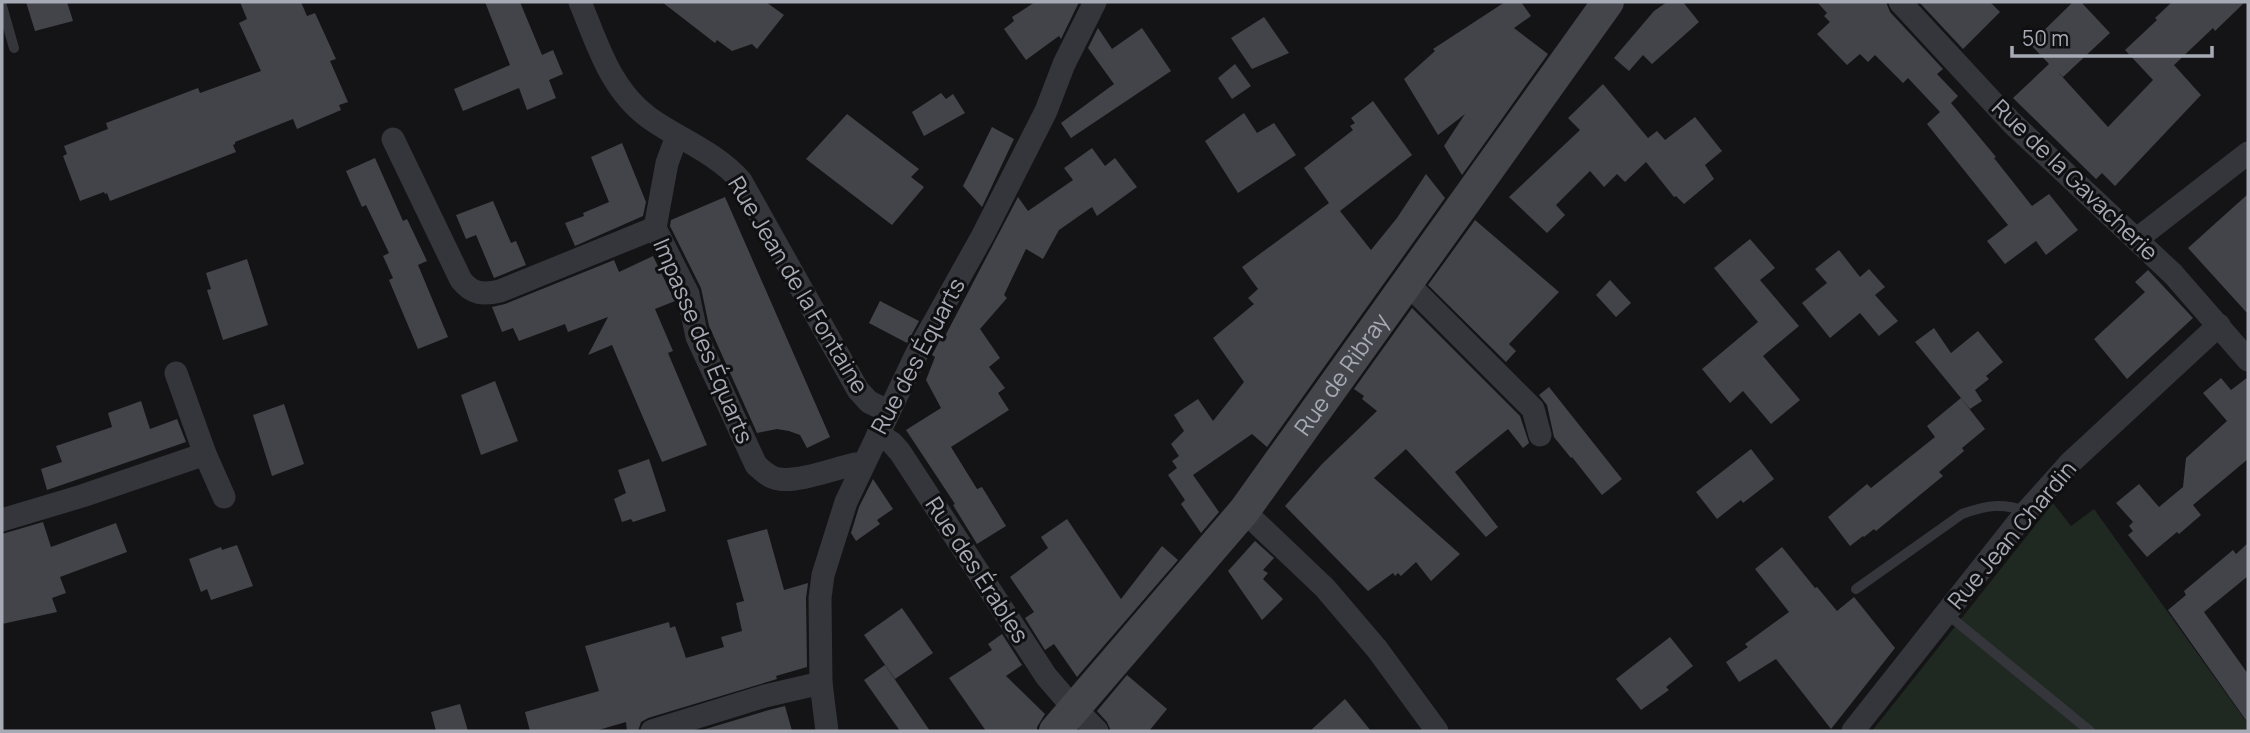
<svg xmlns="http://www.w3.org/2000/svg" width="2250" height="733" font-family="Manrope,sans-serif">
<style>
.green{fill:#202822}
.building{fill:#434449}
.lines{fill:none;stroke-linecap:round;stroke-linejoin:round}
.lane{stroke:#35363b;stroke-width:10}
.street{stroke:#35363b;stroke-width:23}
.secondary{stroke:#43454a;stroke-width:32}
.labels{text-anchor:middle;stroke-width:6;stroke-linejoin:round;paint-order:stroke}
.street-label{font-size:23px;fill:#a6aab5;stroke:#0f0f11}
</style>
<rect width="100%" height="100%" fill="#141416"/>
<polygon class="green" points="2053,503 2071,526 2094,509 2248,724 2248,731 1872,731"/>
<g class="building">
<polygon points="26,2 67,2 73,21 35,31"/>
<polygon points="240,2 301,2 307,16 315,13 336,59 330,61 348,102 339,105 341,110 297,129 293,119 235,142 235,144 233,145 236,152 110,201 107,193 105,194 104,192 80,201 63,156 67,154 64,146 108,129 106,123 198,88 200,93 261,71 239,23 247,19"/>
<polygon points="485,2 520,2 542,55 553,50 563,74 549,80 556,98 527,110 519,88 463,111 454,89 510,65"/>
<polygon points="662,2 766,2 784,15 757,49 752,44 732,51 717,40 715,43"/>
<polygon points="1035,2 1079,2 1061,39 1059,36 1026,60 1004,29 1014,21 1012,17"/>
<polygon points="1505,2 1521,2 1531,16 1514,28 1548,54 1462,175 1444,146 1465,114 1438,135 1404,79 1435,51 1433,49"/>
<polygon points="1667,2 1683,2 1699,22 1652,64 1643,55 1629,71 1614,58 1654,11"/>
<polygon points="1817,2 1886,2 1890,12 1943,69 1937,74 1958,96 1951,103 1996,157 1994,158 2032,206 2049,194 2078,230 2046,255 2036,241 2005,264 1987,241 2008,225 1927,124 1940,112 1908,78 1903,83 1875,55 1868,62 1860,54 1847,65 1817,34 1830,22 1824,16 1827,13"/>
<polygon points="1919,2 1990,2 2000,12 1963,49"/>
<polygon points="2073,2 2081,2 2110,33 2063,77 2057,71 2108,127 2153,80 2125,50 2157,20 2155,18 2172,2 2245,2 2215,31 2213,28 2174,65 2201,95 2115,186 2102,173 2096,179 2013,98 2049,64 2030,44"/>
<polygon points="1264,17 1289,53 1252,69 1231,38"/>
<polygon points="1098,28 1112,49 1142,28 1171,71 1071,138 1061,123 1114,84 1088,48"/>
<polygon points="1235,64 1251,86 1232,99 1218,78"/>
<polygon points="1603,84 1648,138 1657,131 1665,140 1695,117 1722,151 1705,165 1714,179 1684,204 1676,196 1674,197 1646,162 1625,182 1617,174 1604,187 1590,171 1556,205 1565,215 1547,233 1509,197 1580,130 1568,118"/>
<polygon points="941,93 946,99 953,94 965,113 924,136 912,112"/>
<polygon points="1373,101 1412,155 1340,211 1371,250 1397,218 1426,174 1445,198 1267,447 1252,434 1193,475 1219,512 1201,533 1181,504 1185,500 1168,475 1177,468 1172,461 1179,456 1171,444 1184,431 1174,415 1198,399 1213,421 1244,382 1213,338 1254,304 1248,298 1258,289 1242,267 1329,203 1304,168 1353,130 1350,126 1355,123 1351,118"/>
<polygon points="1244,113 1257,133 1274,123 1296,155 1238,193 1205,141"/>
<polygon points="847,114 919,169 911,177 924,187 892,225 806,159"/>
<polygon points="992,127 1014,139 982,207 963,186"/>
<polygon points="622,143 646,202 643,216 575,246 565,223 584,216 583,213 609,202 591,157"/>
<polygon points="1092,148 1105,166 1115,158 1137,187 1097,216 1092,207 1059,230 1043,259 1026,249 1004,295 1007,298 980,329 1000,358 989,367 1005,388 998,393 1009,410 951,447 977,489 982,487 1006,526 977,544 953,505 955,504 906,430 941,408 926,380 935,357 932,355 941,338 943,340 1018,197 1028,211 1073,180 1064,168"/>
<polygon points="375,158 403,221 407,219 427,261 418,265 448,337 418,349 389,280 393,278 383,256 389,253 366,205 362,207 346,171"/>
<polygon points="2248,194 2248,314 2188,248"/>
<polygon points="725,197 830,437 807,448 800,435 789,431 777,429 757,433 709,326 701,288 670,226 671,220"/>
<polygon points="493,201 511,243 516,241 526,265 494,278 476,235 466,239 456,215"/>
<polygon points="1475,220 1559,292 1509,344 1516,351 1506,362 1428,285"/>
<polygon points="1750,239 1775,268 1760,280 1799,326 1763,356 1800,400 1771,424 1743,391 1730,403 1702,369 1758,322 1714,268"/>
<polygon points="1839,250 1860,277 1869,269 1885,287 1875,295 1898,321 1879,336 1860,313 1830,338 1802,303 1827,283 1815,269"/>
<polygon points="653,256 675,301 655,309 673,351 668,353 707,445 662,462 612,345 588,355 608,317 568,332 565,324 519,341 513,328 502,332 492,307 505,304 614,260 619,272"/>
<polygon points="247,259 268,325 223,340 207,290 211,289 206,273"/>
<polygon points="2148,270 2193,318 2127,379 2094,339 2145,292 2135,282"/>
<polygon points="1610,280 1631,303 1616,317 1596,295"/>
<polygon points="880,301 919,321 907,343 869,323"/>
<polygon points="1412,308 1520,416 1529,443 1523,448 1508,429 1455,472 1498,527 1486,537 1406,449 1374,478 1460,554 1431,581 1416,562 1401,576 1398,573 1395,576 1393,573 1368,591 1285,506 1322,464 1377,411 1362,399 1364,396 1354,389"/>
<polygon points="1934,328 1951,353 1978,331 2003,362 1986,376 1989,379 1975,390 1982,401 1970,409 1915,342"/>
<polygon points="2248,377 2248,459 2193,505 2201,515 2179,534 2177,532 2147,557 2128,535 2133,531 2129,526 2133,522 2116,503 2139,484 2159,507 2183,487 2186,458 2227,421 2203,393 2221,378 2231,390"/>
<polygon points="495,381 518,441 481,455 461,395"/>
<polygon points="1549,387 1622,479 1602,495 1572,457 1571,458 1554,437 1547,405 1539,395"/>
<polygon points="1961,398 1985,429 1962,448 1964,451 1939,472 1943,476 1876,531 1874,529 1864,537 1863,536 1850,546 1828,517 1867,484 1871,488 1935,437 1927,426"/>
<polygon points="141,401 150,429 177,419 186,442 47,490 41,469 62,462 56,446 112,427 108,413"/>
<polygon points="284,404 304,464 272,476 253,415"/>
<polygon points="1751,449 1774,479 1743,503 1741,500 1717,519 1696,492"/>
<polygon points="649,459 666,511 633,522 631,519 622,522 614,499 626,493 618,470"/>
<polygon points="873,479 893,509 877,520 880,524 856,541 851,533 859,507"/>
<polygon points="1067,519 1121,599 1162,546 1178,560 1077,677 1054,644 1045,650 1025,618 1034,612 1010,577 1048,548 1041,537"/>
<polygon points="43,522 51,547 116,523 127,552 60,577 66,593 52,598 57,612 2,624 2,534"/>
<polygon points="767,529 784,590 808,583 806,598 807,667 776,676 777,679 648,718 641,722 638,731 627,731 626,722 595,731 530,731 525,712 599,691 585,646 669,622 670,628 675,626 686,658 724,647 721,637 742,631 736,603 744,601 727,540"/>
<polygon points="1255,541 1274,558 1263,570 1268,573 1263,579 1283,599 1262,620 1228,571"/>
<polygon points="2248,543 2248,576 2204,612 2248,674 2248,723 2168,610 2186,595 2184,591 2233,550 2236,554"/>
<polygon points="237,545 253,586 211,600 207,589 201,592 189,559 221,547 222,550"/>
<polygon points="1782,547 1815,588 1817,587 1837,611 1854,597 1895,648 1831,729 1776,659 1739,682 1726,662 1748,647 1745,644 1789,612 1755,569"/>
<polygon points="902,608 933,653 895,679 864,635"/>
<polygon points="1002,634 1022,665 1006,676 1045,714 1037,727 1037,731 986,731 949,678 992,650 988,644"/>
<polygon points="1670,637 1693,666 1666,687 1669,690 1641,710 1616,679"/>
<polygon points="885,665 930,731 900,731 864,680"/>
<polygon points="1127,675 1167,709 1149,731 1111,731 1107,722 1097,711"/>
<polygon points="1345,699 1371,731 1310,731"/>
<polygon points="460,704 468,731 436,731 431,712"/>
<polygon points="785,706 792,731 699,731 769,710"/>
</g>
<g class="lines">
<g class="lane">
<polyline points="2,6 14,48"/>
<path d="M1856 589 1962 514C1987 505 2001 503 2027 511"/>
<polyline points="1947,614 2090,731"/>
</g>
<g class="street">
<path d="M580 2C597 43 610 89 648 117 678 139 716 152 741 181L858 390 869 402 888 411"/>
<polyline points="1900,2 2012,123 2173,274 2248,360"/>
<path d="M677 136 667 163 655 228 688 294 697 337 756 465C763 471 769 478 779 479 800 482 833 469 855 464L863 465"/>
<path d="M393 139 461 280C472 294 483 295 500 291L655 228"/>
<polyline points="2137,239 2248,153"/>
<polyline points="1407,283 1533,409 1540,435"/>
<polyline points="176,373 205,454 224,497"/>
<polyline points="878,434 892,443 900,452 1046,676 1064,697 1097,731"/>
<polyline points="1244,511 1325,588 1377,649 1437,731"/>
<polyline points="2,520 82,496 205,454"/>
<polyline points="652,731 765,696 821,683"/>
<polyline points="827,731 821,683 820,598 823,575 846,502 917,353 983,235 1046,111 1064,64 1095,2"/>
<polyline points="1853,731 2027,511 2070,463 2219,325"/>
</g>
<path class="secondary" id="s1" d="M1055 731 1244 511 1608 2"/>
</g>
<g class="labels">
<g class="street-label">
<text transform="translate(2075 180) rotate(44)" y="8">Rue de la Gavacherie</text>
<text transform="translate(798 285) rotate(59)" y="8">Rue Jean de la Fontaine</text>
<text transform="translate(703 341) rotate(67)" y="8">Impasse des Équarts</text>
<text transform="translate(918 356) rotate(-62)" y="8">Rue des Équarts</text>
<text dy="8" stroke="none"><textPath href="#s1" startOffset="458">Rue de Ribray</textPath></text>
<text transform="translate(2012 535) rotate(-50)" y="8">Rue Jean Chardin</text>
<text transform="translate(977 570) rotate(57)" y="8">Rue des Érables</text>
</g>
</g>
<rect width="2250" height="733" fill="none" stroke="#a6aab5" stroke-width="7"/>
<path d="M2012 46v10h200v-10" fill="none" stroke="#a6aab5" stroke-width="3.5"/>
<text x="2022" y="46" font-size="21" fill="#a6aab5" stroke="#0f0f11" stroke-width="5" paint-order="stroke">50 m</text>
</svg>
